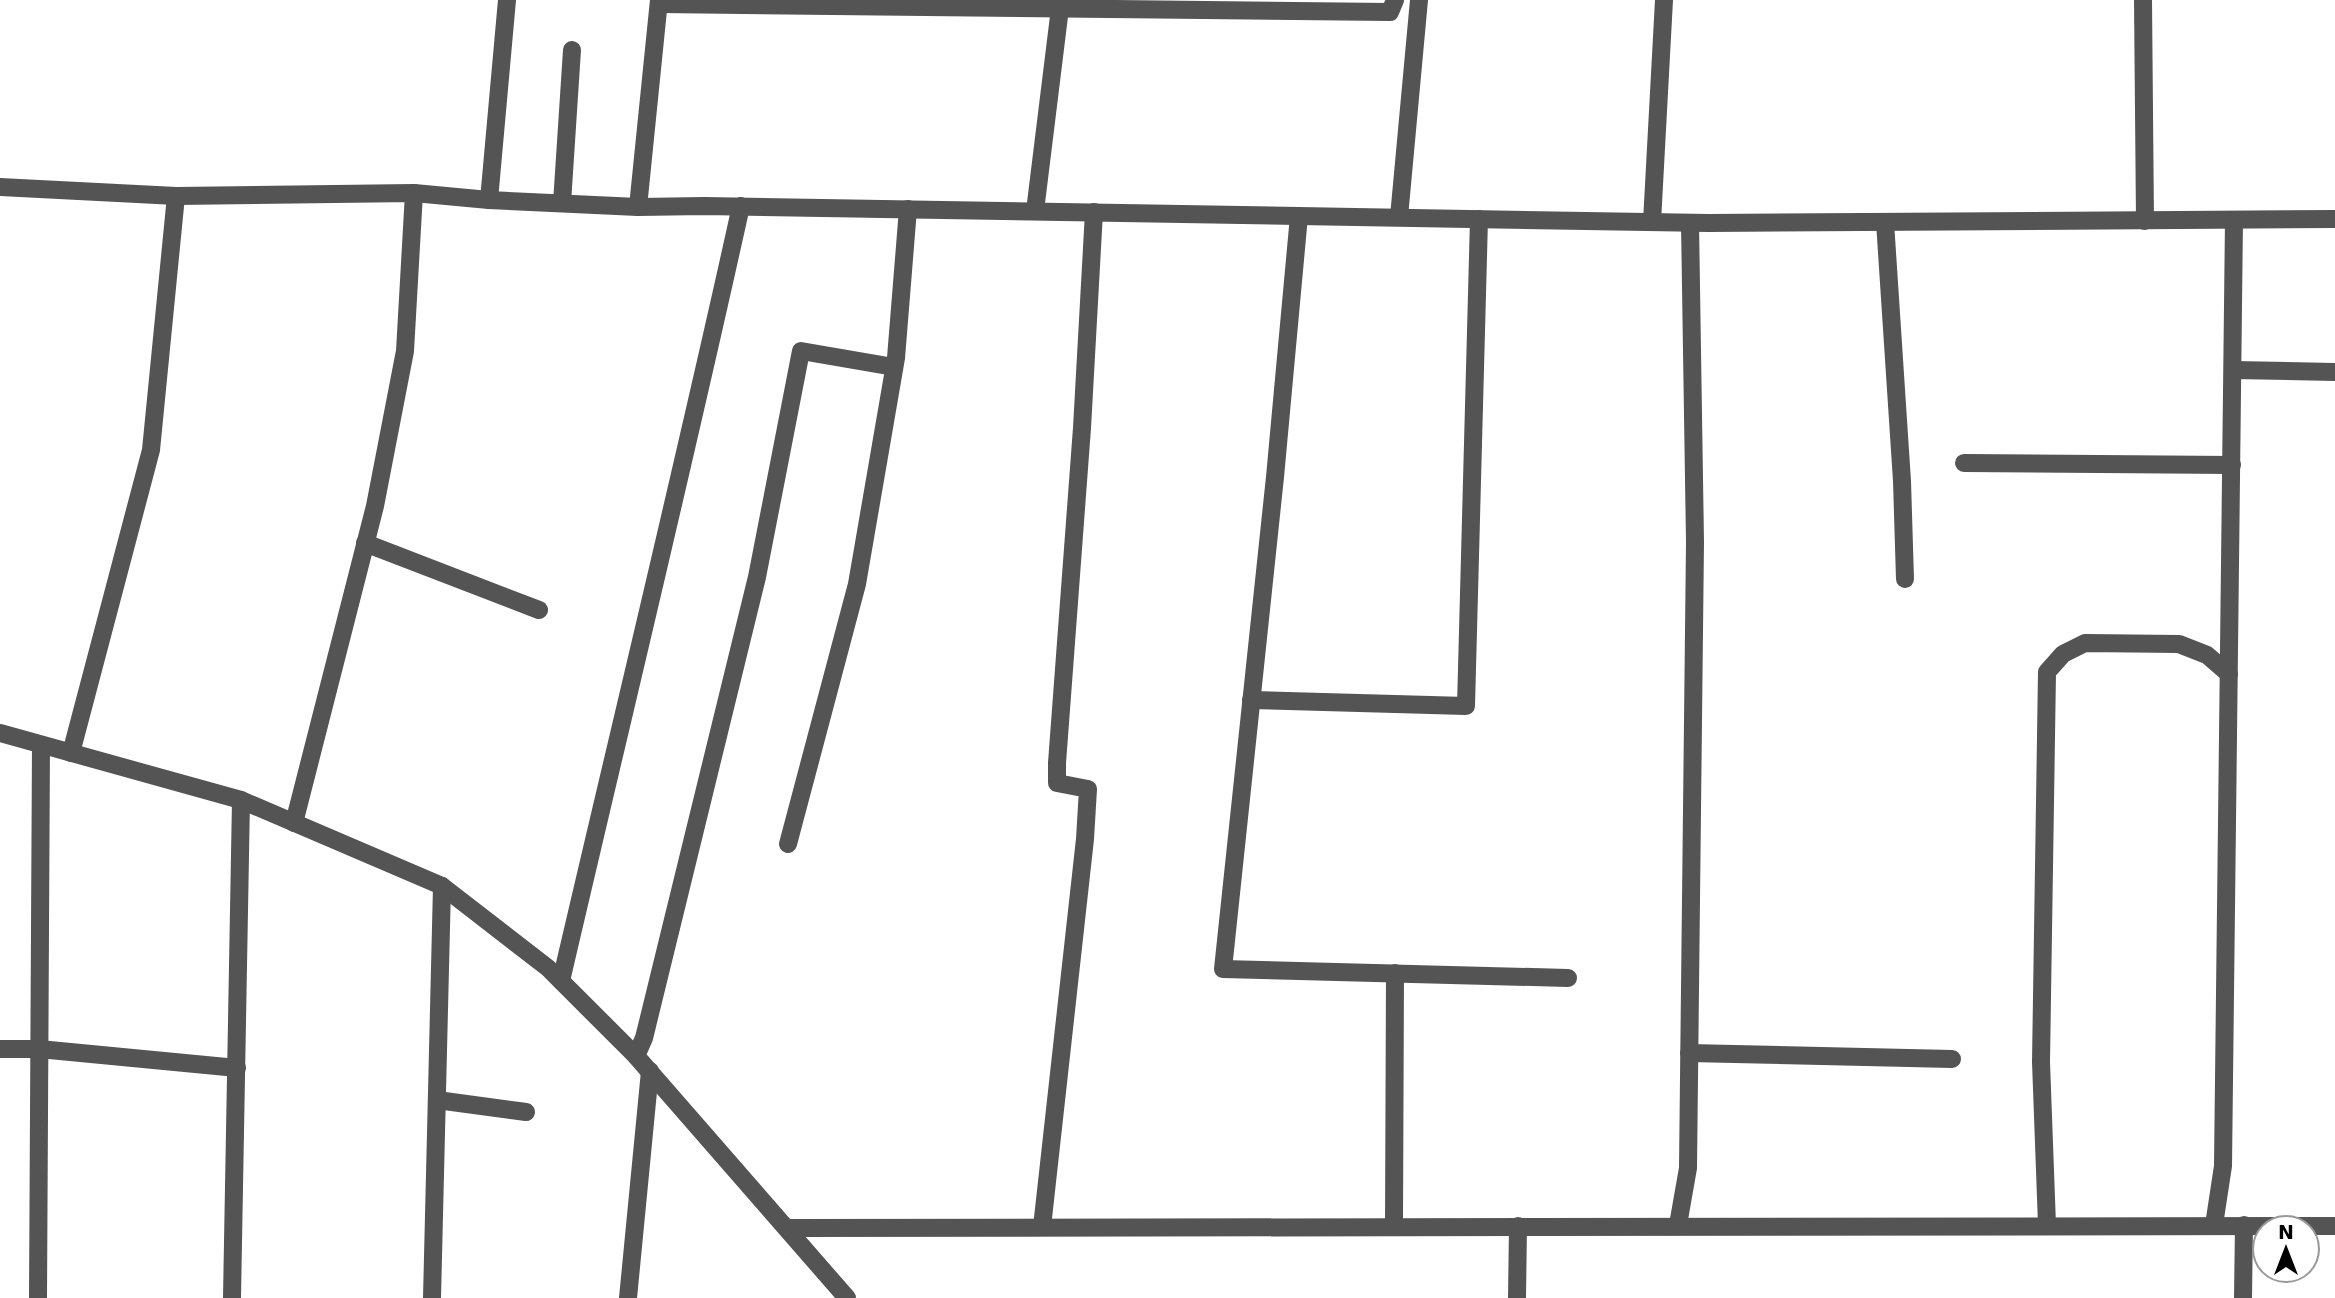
<svg xmlns="http://www.w3.org/2000/svg" width="2335" height="1298" font-family="'DejaVu Sans',sans-serif">
<style>
.lines{fill:none;stroke-linecap:round;stroke-linejoin:round}
.minor{stroke:#545454;stroke-width:18}
</style>
<rect width="100%" height="100%" fill="#fff"/>
<g class="lines">
<g class="minor">
<polyline points="2143,0 2145,221"/>
<polyline points="659,4 1390,12 1395,0"/>
<polyline points="0,187 176,196 414,193 489,200 638,207 704,206 1708,223 2335,219"/>
<polyline points="489,200 507,0"/>
<polyline points="562,203 572,50"/>
<polyline points="638,207 659,0"/>
<polyline points="1035,211 1061,0"/>
<polyline points="1299,216 1275,477 1223,969 1568,978"/>
<polyline points="1399,217 1419,0"/>
<polyline points="1652,222 1664,0"/>
<polyline points="1885,222 1902,481 1905,579"/>
<polyline points="2233,370 2335,372"/>
<polyline points="1964,463 2232,465"/>
<polyline points="365,543 539,610"/>
<polyline points="1251,700 1466,706 1479,219"/>
<polyline points="0,733 241,800 442,886 548,968 636,1056 847,1298"/>
<polyline points="71,753 151,450 176,196"/>
<polyline points="294,823 375,506 405,351 414,193"/>
<polyline points="788,844 857,584 896,358 908,209"/>
<path d="M561 981C621 723 684 465 741 206"/>
<polyline points="0,1049 39,1049 237,1068"/>
<polyline points="1689,1053 1952,1059"/>
<polyline points="636,1056 644,1038 757,577 801,351 894,367"/>
<polyline points="437,1100 526,1112"/>
<polyline points="1678,1225 1688,1168 1695,542 1690,223"/>
<polyline points="2047,1225 2041,1062 2047,672 2063,654 2085,643 2179,644 2207,655 2229,674"/>
<polyline points="2214,1225 2223,1166 2234,220"/>
<polyline points="1394,1226 1395,973"/>
<polyline points="1042,1227 1085,839 1088,789 1057,783 1057,763 1082,428 1094,212"/>
<polyline points="788,1228 2335,1226"/>
<polyline points="38,1298 41,745"/>
<polyline points="232,1298 241,800"/>
<polyline points="432,1298 442,886"/>
<polyline points="628,1298 650,1071"/>
<polyline points="1517,1298 1518,1226"/>
<polyline points="2243,1298 2244,1225"/>
</g>
</g>
<g transform="translate(2286 1249)"><circle r="33" fill="#ffffff" stroke="#999999" stroke-width="2"/>
<path d="M0-5L12 26L0 18L-12 26Z" fill="#000000"/>
<text y="-10" font-size="19" font-weight="bold" text-anchor="middle" fill="#000000">N</text>
</g>
</svg>
